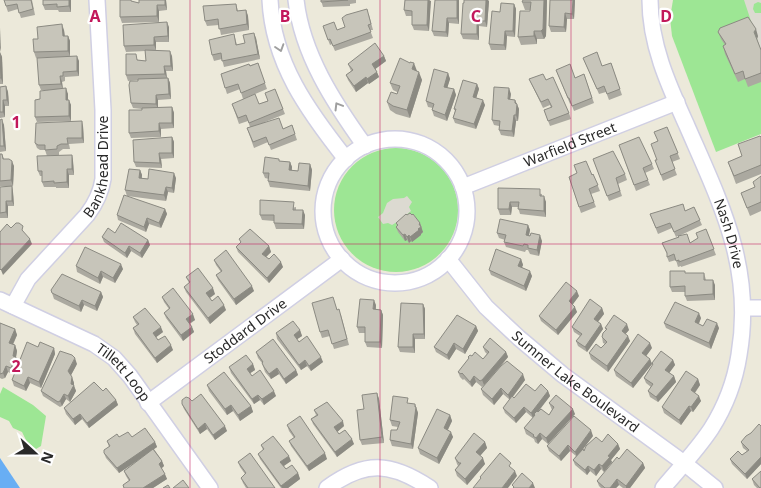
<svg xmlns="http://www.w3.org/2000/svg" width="761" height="488" font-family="'Noto Sans',sans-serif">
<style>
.green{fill:#9de694}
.plaza{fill:#dcdad1}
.water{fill:#68aef4}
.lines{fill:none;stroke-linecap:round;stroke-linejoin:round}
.street-casing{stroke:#d0cfe3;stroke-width:18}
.street{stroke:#fff;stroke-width:15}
.wall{fill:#aba9a0}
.shaded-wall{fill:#8b8a82}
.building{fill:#c7c5ba;stroke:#8b8a82}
.oneway{stroke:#9f9f9f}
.grid{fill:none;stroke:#c2185b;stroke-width:1;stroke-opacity:0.55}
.labels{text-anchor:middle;stroke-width:4.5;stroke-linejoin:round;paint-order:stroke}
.street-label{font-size:14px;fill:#292929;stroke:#fff}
.grid-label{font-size:16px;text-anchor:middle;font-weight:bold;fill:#c2185b;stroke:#fff;stroke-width:4.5;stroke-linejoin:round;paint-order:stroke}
</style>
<rect width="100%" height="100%" fill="#ece9da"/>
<g class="green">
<polygon points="673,0 761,0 761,134 716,152 672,36 670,18"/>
<circle cx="396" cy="210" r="62"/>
<polygon points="3,387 33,405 46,416 41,446 36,449 27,442 22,432 13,428 9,421 0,417 0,394"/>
</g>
<g class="plaza">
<polygon points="744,0 761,0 761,3 758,2 754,4 753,9 755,13 761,13 761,51"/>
<polygon points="407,196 412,202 409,207 411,211 405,216 400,225 397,222 392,225 388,223 383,224 378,217 383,213 387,203 393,199 404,198"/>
</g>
<polygon class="water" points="0,458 20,488 0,488"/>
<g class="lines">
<g class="street-casing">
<g id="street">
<path d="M270 0C273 63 308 111 346 159"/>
<path d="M296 0C302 54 334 103 365 146"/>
<path id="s1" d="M650 0C650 45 669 86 687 126 721 204 754 268 739 355 735 381 725 407 711 429 697 450 679 469 663 488"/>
<circle cx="395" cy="211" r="72"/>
<path id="s2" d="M463 187 677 102"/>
<path id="s3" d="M448 259 486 307 519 338 563 375 684 463 715 488"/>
<path id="s4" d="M0 300 94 344 114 358 130 376 210 488"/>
<path id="s5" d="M13 306 28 279 87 215C96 203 101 193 103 179V110L97 0"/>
<polyline points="744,308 761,308"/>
<path id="s6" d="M148 403 342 259"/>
<path d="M327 488C365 460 391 462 430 488"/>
</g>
</g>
<use href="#street" class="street"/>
</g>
<g class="wall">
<polygon points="32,0 35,15 21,18 18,9 8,12 6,6"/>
<polygon points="43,0 71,0 71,12 59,12 58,10 45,10 43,5"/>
<polygon points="166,0 167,10 159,11 159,22 122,23 120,17 133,2 139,3"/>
<polygon points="321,0 356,0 356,3 350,4 350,6 323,7"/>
<polygon points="405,0 430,0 429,31 414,30 412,25 412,16 406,16 404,10"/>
<polygon points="459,0 459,24 449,23 448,37 434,36 432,31"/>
<polygon points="523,0 547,0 546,36 544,39 537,39 537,44 521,45 518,37 530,11 530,10 525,10 522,2"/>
<polygon points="550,0 575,0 574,19 567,19 566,32 551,32 549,26"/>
<polygon points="489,1 487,27 479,26 479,40 463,39 461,34"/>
<polygon points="236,4 238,11 246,10 248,16 249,30 221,35 219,25 207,26 205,21"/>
<polygon points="514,4 516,9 515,37 507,36 506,50 491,50 489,44 500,12"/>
<polygon points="369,15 373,30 370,30 373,38 335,51 332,44 330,45 323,26 337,30 345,27"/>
<polygon points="169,27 169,42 156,42 156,50 172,56 173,71 166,71 167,78 168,78 170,83 171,99 158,100 158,108 172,107 174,113 174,128 161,129 161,137 131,138 129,133 142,109 133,108 131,103 138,80 128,81 126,75 138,59 138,60 146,61 145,51 126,52 124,46"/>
<polygon points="64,30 65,36 68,36 70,41 70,56 79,61 79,76 65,77 65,81 62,82 63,89 68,94 68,100 71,105 71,121 37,122 35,117 40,99 47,90 41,90 39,85 59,57 36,58 34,52 38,39"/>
<polygon points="718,32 758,36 757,39 761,50 761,82 748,87 745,79 738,82 725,54 723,46 725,45 721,39"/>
<polygon points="234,34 237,45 245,43 256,38 260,59 224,67 222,59 214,61 212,55"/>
<polygon points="0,52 2,57 3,84 0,84"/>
<polygon points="384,56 386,61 375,69 379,77 369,84 368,83 356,92 348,80 346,75 351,71 348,64"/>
<polygon points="583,58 602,66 611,63 622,95 609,100 606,92 599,94"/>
<polygon points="258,63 267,89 243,99 240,89 227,94 221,74"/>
<polygon points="556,70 575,78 584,74 594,103 574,111 571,103 570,104"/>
<polygon points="417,71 422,80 410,118 396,114 390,110 387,102 397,94 397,92 393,90 390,83"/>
<polygon points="448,73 450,79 447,88 454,89 456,95 447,121 434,116 432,110 433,108 428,107 426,101"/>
<polygon points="529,79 546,80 569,113 571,119 550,126 544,110 551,108 550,105 543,108"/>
<polygon points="477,84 479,89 476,98 485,105 476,129 455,123 453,118 455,111 454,109"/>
<polygon points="6,86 8,92 9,106 5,106 5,117 0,118 0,87"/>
<polygon points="275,89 285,114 265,122 283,129 292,125 297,140 271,150 268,142 254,148 247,128 250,127 248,121 239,124 232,104 259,104 267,101"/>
<polygon points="511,94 510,100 515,100 519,109 518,121 516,121 514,137 501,135 499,130 499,126 494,125 492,120"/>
<polygon points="0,120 4,125 6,151 0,152"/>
<polygon points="83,126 84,143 69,144 70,149 63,149 59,152 59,155 47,156 45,150 40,150 37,148 35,143"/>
<polygon points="667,127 680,159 672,162 677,175 663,181 655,160 657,160 657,141"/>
<polygon points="172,137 174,142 174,158 161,159 162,168 136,167 134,162"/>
<polygon points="761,137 761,175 761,174 736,184 728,162 742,156"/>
<polygon points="619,145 652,164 654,169 645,173 650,185 636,191"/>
<polygon points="0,154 2,154 4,159 14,166 13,186 0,186"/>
<polygon points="72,155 73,161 74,175 69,175 69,188 56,188 56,187 44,187 42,182 42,176 40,176 38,171"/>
<polygon points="593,159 625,174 627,180 618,184 622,196 609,201"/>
<polygon points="280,161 290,162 292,167 292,170 298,171 310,164 312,170 310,191 270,187 268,181 269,179 265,178 263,173"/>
<polygon points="140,170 142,175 142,178 148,179 176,178 174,193 168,192 166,201 127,196 125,190"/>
<polygon points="593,174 600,191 591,194 596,207 581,213 569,177"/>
<polygon points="761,176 761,211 750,216 741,193 755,187"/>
<polygon points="12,186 13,192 14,206 8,206 8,218 0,218 0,187"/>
<polygon points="498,188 542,194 542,196 546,202 546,217 520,214 518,207 512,207 511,215 500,215 498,209"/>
<polygon points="296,207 296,210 305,215 304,229 276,229 274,223 274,221 262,220 260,215"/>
<polygon points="694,207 702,225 681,235 690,243 698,238 706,229 716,255 681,267 681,266 678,267 676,260 669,262 667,257 667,254 662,243 679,237 678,236 676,237 672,228 658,234 650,214 685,211"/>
<polygon points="165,209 167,214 161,228 149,224 146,232 118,220 117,215"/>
<polygon points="407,215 412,215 420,223 422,228 421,229 423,232 421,234 421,235 412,242 411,241 409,243 407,240 405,241 398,232 396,227 397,226 396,223"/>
<polygon points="528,225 530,230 529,235 542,241 539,256 530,254 528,250 526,250 525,252 506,247 504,242 505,240 499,238 497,233"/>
<polygon points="102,237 148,240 150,245 142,258 131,251 127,258 104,242"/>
<polygon points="239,239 269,246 271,252 266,257 283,267 269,283 238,252 236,247 241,242"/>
<polygon points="521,259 523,265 522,267 532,276 526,291 491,275 489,270"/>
<polygon points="214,260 254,291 236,305 218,280 216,275 221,272 216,265"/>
<polygon points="76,266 123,269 115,283 103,277 100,284 77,272"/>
<polygon points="686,273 704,273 706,280 715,285 715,300 687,301 685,296 685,292 672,292 670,287"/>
<polygon points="186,277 215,294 210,298 212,301 226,310 210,324 186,292 184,287 189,283"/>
<polygon points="51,290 101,292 103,297 97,311 84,305 81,312 54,299"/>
<polygon points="579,296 572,304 577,312 558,335 541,321 539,316"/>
<polygon points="162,297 195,320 190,324 192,327 194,332 183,341 166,318 164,313 169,309 164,302"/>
<polygon points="423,304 425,309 425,339 415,339 415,353 400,352 398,347"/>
<polygon points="376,305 376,310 381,310 383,315 382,348 367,347 365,342 365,333 359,333 357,327"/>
<polygon points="602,308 604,314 598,322 601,324 603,329 587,352 578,346 576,341 580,336 574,332 572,327"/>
<polygon points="337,310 341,315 349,345 334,349 330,336 322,338 320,332"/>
<polygon points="133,317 163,332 156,337 158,340 173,350 157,363 135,334 133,328 137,325 135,322"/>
<polygon points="701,318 699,324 703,326 719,328 711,349 666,328 664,323"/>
<polygon points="0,323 15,329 17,335 13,345 15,345 17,351 16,357 18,362 13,374 8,372 5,378 2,379 0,378"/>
<polygon points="476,326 478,331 465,354 456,349 449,360 436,352 434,347"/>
<polygon points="605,328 629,330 625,334 630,341 608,372 591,359 589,353 601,348 605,344 603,343 602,337 606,330"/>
<polygon points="300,330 302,336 297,339 299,342 323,362 311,371 307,366 301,370 277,339 276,333"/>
<polygon points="38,347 54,348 55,354 41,388 30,383 26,391 14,386 12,380"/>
<polygon points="483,347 506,352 508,357 501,366 525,380 513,397 514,398 535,391 548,391 550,396 538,412 549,415 552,410 549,403 575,414 548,444 542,439 538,444 535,442 534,439 526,434 524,428 533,418 526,412 516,423 505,413 503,408 510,400 503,394 494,405 483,395 481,389 484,385 482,387 476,382 472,387 464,379 463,380 460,377 458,372 469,359 468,357 472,356 483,359 487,354 485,352"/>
<polygon points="652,348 646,356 650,359 652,364 633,388 616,376 614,370"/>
<polygon points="256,352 296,370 298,375 286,384 279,374 271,379 265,372 262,363 258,358"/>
<polygon points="673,360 675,365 669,373 674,376 676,382 658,402 650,397 648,391 651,387 646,383 644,378 653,365 652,363"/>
<polygon points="77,364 71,375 74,383 74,385 76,391 70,402 66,399 62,406 60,407 43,396 41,391"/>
<polygon points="253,364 255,370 250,373 252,376 276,396 264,405 260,400 254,404 231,373 229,367"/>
<polygon points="698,379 700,385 695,393 701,401 693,412 691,411 681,425 664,413 662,407"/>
<polygon points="207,385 251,406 253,412 240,421 233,411 227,415 209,391"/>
<polygon points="103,391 116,400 118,405 89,428 82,419 75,425 66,414 64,408"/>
<polygon points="377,393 379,399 384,443 362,445 360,440 364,409"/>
<polygon points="192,401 227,431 215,440 207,429 200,434 184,409 182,404"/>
<polygon points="410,403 410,404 416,407 418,413 413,449 392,446 390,440 397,430 398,427 392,426 390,420"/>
<polygon points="314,410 344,426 337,432 339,434 354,444 337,457 313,424 311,419 316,415"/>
<polygon points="450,415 452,421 448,430 453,437 439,464 420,454 418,448"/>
<polygon points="287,425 327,459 309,471 291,446 289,441 294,438 289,431"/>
<polygon points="761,426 761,464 747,479 732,464 730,459 742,455 747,451 743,448 741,442 751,433"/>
<polygon points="593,436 583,449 584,451 602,442 618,444 620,449 611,460 612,462 604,472 601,469 596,476 590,471 587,475 575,465 573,460 576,456 570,451 561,461 549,451 547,446"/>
<polygon points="119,437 132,437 155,442 157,447 154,449 162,461 164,466 161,468 167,479 153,488 124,488 123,485 129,481 126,476 124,471 139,460 119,473 106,458 104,453 109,447 107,441"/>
<polygon points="485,442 487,448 480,456 485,464 467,485 457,476 455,470 458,466 457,464 455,458"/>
<polygon points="261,445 291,461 284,466 286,469 298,473 300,479 288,488 281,488 260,459 258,454 263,450"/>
<polygon points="619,459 643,463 645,468 630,488 623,488 619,485 616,488 601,488 599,486 597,481"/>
<polygon points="238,462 275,488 246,488 243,483 241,478 245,474 240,467"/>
<polygon points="752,479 761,488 757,488 754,485"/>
</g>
<g class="shaded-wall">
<polygon points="69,0 71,0 71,12 69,6"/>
<polygon points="165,0 166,0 167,10 165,5"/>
<polygon points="428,0 431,1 429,31 427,25"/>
<polygon points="457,0 459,0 459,24 457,18"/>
<polygon points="486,0 488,0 489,1 487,27 485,21"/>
<polygon points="544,0 547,0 546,36 544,39 541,31"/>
<polygon points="573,0 575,0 574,19 572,14"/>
<polygon points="514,4 516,9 515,37 513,31"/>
<polygon points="157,5 159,11 159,22 157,16"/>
<polygon points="246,10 248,16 249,30 247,24"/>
<polygon points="565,13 567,19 566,32 564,27"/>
<polygon points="447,18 449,23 448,37 446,32"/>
<polygon points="477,21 479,26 479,40 477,34"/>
<polygon points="167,22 169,27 169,42 168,36"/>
<polygon points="62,24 64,30 65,41 63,36"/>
<polygon points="0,28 1,52 0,48"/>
<polygon points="756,29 758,36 757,39 754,32"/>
<polygon points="505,31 507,36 506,50 504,45"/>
<polygon points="534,31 537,39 537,44 534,36"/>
<polygon points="254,33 256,38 260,59 258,54"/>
<polygon points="68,36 70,41 70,56 68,51"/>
<polygon points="154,37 156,42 156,50 154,45"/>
<polygon points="170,51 172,56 173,71 171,66"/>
<polygon points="0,52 2,57 3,84 1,78"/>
<polygon points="77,56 79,61 79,76 77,71"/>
<polygon points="384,56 386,61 374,70 372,64"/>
<polygon points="414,63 417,71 415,77 412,69"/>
<polygon points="164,66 166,71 167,79 165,74"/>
<polygon points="377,72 379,77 369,84 367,79"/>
<polygon points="419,72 422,80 410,118 407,110"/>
<polygon points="448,73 450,79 446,92 444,87"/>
<polygon points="60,76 62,82 63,90 61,84"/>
<polygon points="366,77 368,83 356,92 354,86"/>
<polygon points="168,78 170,83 171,99 169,94"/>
<polygon points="477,84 479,89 475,102 473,97"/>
<polygon points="6,86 8,92 9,106 7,100"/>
<polygon points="66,88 68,94 68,106 66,100"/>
<polygon points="509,88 511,94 509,105 508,99"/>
<polygon points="454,89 456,95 447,121 445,115"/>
<polygon points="156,95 158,100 158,109 156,104"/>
<polygon points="3,100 5,106 5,117 3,112"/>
<polygon points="69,100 71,105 71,121 69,116"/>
<polygon points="483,100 485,105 476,129 474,124"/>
<polygon points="515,100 519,109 518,121 516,115"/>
<polygon points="172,107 174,113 174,128 172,123"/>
<polygon points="514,115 516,121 514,137 512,131"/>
<polygon points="2,119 4,125 6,151 4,146"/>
<polygon points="82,121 83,126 84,143 82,138"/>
<polygon points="159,123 161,129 161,137 159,131"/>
<polygon points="172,137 174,142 174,158 172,153"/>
<polygon points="159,153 161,159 162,168 160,163"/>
<polygon points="72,155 73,161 74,175 72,169"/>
<polygon points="12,161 14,166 13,186 11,180"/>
<polygon points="290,162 292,167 291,176 289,170"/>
<polygon points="310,164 312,170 310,191 308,186"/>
<polygon points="67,169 69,175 69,188 67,182"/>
<polygon points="140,170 142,175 141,183 139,178"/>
<polygon points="174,173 176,178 174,193 172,188"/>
<polygon points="12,186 13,192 14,206 12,201"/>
<polygon points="166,187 168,192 166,201 164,195"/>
<polygon points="544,196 546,202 546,217 544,211"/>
<polygon points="6,201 8,206 8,218 6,212"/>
<polygon points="510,202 512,207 511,215 509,209"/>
<polygon points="165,209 167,214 161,228 159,223"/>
<polygon points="303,210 305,215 304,229 302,224"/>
<polygon points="147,218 149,224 146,232 144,227"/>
<polygon points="420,223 423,232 421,234 421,235 412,242 410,237 418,229 419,224"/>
<polygon points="528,225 530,230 528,240 526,235"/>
<polygon points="405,234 407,240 405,241 403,235"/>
<polygon points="409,235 411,241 409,243 407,237"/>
<polygon points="540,235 542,241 539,256 537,250"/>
<polygon points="30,239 32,244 3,275 1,270"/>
<polygon points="148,240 150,245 142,258 140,253"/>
<polygon points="129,246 131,251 127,258 125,253"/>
<polygon points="269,246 271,252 264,259 262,254"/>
<polygon points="521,259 523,265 520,271 518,266"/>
<polygon points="281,262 283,267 269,283 267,278"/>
<polygon points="121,264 123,269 115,283 113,278"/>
<polygon points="101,271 103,277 100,284 98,278"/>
<polygon points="530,271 532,276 526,291 524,286"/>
<polygon points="713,280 715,285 715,300 713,294"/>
<polygon points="252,286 254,291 236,305 234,299"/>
<polygon points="213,288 215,294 208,299 206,293"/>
<polygon points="577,291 579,296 571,307 569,301"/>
<polygon points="101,292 103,297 97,311 95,306"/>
<polygon points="82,300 84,305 81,312 79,306"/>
<polygon points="374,300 376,305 375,315 373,309"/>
<polygon points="423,304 425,309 425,339 424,334"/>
<polygon points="224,305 226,310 210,324 208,318"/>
<polygon points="575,307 577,312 558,335 556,330"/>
<polygon points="602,308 604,314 596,324 594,319"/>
<polygon points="381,310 383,315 382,348 380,342"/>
<polygon points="699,313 701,318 697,327 695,322"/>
<polygon points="193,314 195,320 188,324 186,319"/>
<polygon points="717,323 719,328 711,349 709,343"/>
<polygon points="601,324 603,329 587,352 585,347"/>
<polygon points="627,324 629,330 623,337 622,331"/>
<polygon points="476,326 478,331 465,354 463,349"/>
<polygon points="161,327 163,332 155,338 153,333"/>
<polygon points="192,327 194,332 183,341 181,335"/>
<polygon points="15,329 17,335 11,348 9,343"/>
<polygon points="300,330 302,336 296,340 294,335"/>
<polygon points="413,334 415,339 415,353 413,347"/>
<polygon points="628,336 630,341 608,372 607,366"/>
<polygon points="454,343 456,349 449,360 447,355"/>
<polygon points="650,343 652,348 644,359 642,353"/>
<polygon points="15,345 17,351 16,357 18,362 13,374 11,368"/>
<polygon points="171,345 173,350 157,363 155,358"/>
<polygon points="54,348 55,354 41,388 39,382"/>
<polygon points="506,352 508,357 484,385 482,380"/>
<polygon points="321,357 323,362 311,371 309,366"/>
<polygon points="75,358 77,364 70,377 68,371"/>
<polygon points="650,359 652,364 633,388 631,383"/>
<polygon points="305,360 307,366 301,370 299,365"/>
<polygon points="673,360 675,365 667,376 665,370"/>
<polygon points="253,364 255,370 249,374 247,369"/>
<polygon points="6,366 8,372 5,378 3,373"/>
<polygon points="277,368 279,374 271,379 269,374"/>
<polygon points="296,370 298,375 286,384 284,379"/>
<polygon points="523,374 525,380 510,400 508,395"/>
<polygon points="474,376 476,382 472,387 470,382"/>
<polygon points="674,376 676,382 658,402 656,397"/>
<polygon points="28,377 30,383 26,391 24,386"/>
<polygon points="72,377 74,383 74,386 76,391 70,402 68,396"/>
<polygon points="698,379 700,385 693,395 691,390"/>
<polygon points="501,388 503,394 494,405 492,399"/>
<polygon points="274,391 276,396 264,405 262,399"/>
<polygon points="548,391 550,396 533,418 531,413"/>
<polygon points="377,393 379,399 384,443 382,437"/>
<polygon points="64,394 66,399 62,406 60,401"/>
<polygon points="258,395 260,400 254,404 252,399"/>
<polygon points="699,396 701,401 693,412 691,407"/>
<polygon points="116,400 118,405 89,428 87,423"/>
<polygon points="415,404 418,413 413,449 411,444"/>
<polygon points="231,405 233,411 227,415 225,409"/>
<polygon points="251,406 253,412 240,421 238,415"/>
<polygon points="689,406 691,411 681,425 679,420"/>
<polygon points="524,407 526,412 516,423 514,418"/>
<polygon points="573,409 575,414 548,444 546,438"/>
<polygon points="80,414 82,419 75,425 73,419"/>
<polygon points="450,415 452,421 446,433 444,428"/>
<polygon points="343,421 344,426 336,433 334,427"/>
<polygon points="205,423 207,429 200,434 198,429"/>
<polygon points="225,426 227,431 215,440 213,435"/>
<polygon points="591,430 593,436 577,457 575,452"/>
<polygon points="451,432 453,437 439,464 437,458"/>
<polygon points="540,433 542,439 538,444 536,438"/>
<polygon points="352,439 354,444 337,457 335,452"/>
<polygon points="155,442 157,447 119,473 117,468"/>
<polygon points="485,442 487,448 478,458 476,452"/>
<polygon points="618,444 620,449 611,460 612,462 604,472 602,466 608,456"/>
<polygon points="568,445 570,451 561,461 559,456"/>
<polygon points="325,453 327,459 309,471 307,466"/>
<polygon points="289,456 291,461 282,467 280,462"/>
<polygon points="761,457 761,464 747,479 745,474"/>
<polygon points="483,458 485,464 467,485 465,479"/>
<polygon points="162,461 164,466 161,469 159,464"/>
<polygon points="643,463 645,468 630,488 626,488 626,486"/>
<polygon points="599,464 601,469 596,476 594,470"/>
<polygon points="588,466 590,471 587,475 585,470"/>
<polygon points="515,471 517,476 508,488 502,488"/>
<polygon points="298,473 300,479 288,488 282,488 281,486"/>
<polygon points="165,474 167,479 153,488 143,488"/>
<polygon points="617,479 619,485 616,488 610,488"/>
<polygon points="533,483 535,488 529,488"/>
</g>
<g class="building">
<polygon points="4,0 31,0 33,9 19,13 17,4 6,6"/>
<polygon points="43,0 69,0 69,6 57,7 57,4 43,5"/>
<polygon points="120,0 131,0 131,1 139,3 139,0 165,0 165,5 157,5 157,16 120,17"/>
<polygon points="321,0 348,0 321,2"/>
<polygon points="405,0 428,0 427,25 412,25 412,11 404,10"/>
<polygon points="435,0 457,0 457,18 447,18 446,32 432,31"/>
<polygon points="464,0 486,0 485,21 477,21 477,34 461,34 463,3 464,3"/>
<polygon points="523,0 544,0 543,29 541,31 534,31 534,36 518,37 520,11 530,11 531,2 522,2"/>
<polygon points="550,0 573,0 572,14 565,13 564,27 549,26"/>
<polygon points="501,3 514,4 513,31 505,31 504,45 489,44 492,11 500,12"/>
<polygon points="236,4 237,11 246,10 247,24 219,29 218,19 205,21 203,6"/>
<polygon points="367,9 371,24 368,25 371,32 333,46 330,39 328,40 323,26 334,22 337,30 345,27 342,18 346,15"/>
<polygon points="748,17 756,29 754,32 761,50 761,73 745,79 743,71 735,74 723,46 726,44 718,32 720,28"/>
<polygon points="167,22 168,36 154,37 154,45 124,46 123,25"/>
<polygon points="62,24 63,36 68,36 68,51 34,52 33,39 38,39 37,27"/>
<polygon points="254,33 258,54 222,61 221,53 212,55 209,40 234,34 236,45 245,43 243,35"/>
<polygon points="375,43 384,56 372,64 377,72 367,79 366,77 354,86 346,75 353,70 348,64"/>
<polygon points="145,50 170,51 171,66 164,66 165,74 126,75 126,54 136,54 137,60 146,61"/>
<polygon points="597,52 602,66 611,63 620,89 607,94 604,86 597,89 583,58"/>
<polygon points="77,56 77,71 63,72 63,76 60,76 61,84 39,85 37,58"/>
<polygon points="0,57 1,78 0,78"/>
<polygon points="400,58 410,63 410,62 414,63 412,69 419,72 407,110 393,106 387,102 391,92 397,94 400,86 390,83"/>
<polygon points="258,63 265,83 241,93 238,84 225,88 221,74 249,64 250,66"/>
<polygon points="570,64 575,78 584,74 592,98 572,106 569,98 568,98 556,70"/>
<polygon points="434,69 448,73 444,87 454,89 445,115 432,110 434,104 426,101"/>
<polygon points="543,74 546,80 553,77 569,113 548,121 544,110 552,107 548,99 541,102 529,79"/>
<polygon points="168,78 169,94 156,95 156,104 131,103 129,85 130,81 138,81 138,79"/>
<polygon points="463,80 477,84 473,97 483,100 474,124 453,118 456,109 454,109"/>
<polygon points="6,86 7,100 3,100 3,112 0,112 0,87"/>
<polygon points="494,87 509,88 508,99 515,100 515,103 517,104 516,115 514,115 512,131 499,130 500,121 492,120"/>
<polygon points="66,88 66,100 69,100 69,116 35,117 35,100 40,99 40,91"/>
<polygon points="275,89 283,109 249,123 246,115 238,118 232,104 255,94 259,104 268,101 265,93"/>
<polygon points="172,107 172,123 159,123 159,131 129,133 129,110 142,110 142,108"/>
<polygon points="279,118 283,129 292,125 295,134 269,145 266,137 253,142 247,128"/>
<polygon points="2,119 4,146 0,146 0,120"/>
<polygon points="82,121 82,138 67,138 68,144 61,144 57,146 57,149 45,150 45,145 38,145 35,143 36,123"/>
<polygon points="667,127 678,153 670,156 675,169 661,175 655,160 657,160 651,144 658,141 654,132"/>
<polygon points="760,136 761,137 761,165 734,176 728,162 742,156 738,144"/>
<polygon points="172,137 172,153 159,153 160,163 134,162 133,140"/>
<polygon points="639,137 652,164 643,168 648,180 634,185 619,145"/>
<polygon points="613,151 625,174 616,178 620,191 607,196 593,159"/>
<polygon points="0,154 2,154 3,159 9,159 12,161 11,180 0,181"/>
<polygon points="72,155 72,169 67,169 67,182 54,183 54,181 42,182 42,171 38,171 37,156"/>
<polygon points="265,157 279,159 279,161 290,162 289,170 298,171 299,163 310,164 308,186 268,181 269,173 263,173"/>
<polygon points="586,161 592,175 593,174 598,185 589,189 594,202 579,207 569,177 577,173 574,165"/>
<polygon points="129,169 140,170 139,178 148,179 149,169 174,173 172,188 166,187 164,195 125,190"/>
<polygon points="761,176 761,202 747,208 741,193 755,187 753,182"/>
<polygon points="12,186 12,201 6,201 6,212 0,213 0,187"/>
<polygon points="498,188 540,189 540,196 544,196 544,211 518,209 519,202 510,202 509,209 498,209"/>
<polygon points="124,195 165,209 159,223 147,218 144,227 117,215"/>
<polygon points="260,200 294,202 293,210 303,210 302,224 274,223 274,215 260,215"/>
<polygon points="683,204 685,211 694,207 700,220 674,232 670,223 656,228 650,214"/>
<polygon points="410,213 412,215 413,214 420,223 419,224 421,227 418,229 419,230 410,237 409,235 407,237 405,234 403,235 396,227 398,225 396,223 406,214 407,215"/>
<polygon points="500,219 528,225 526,235 530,236 531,233 540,235 537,250 528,248 528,245 524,244 523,246 504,242 506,235 497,233"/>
<polygon points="16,223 19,223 23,226 22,230 30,239 1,270 0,269 0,232 7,224 11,228"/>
<polygon points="121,223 148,240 140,253 129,246 125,253 102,237 108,228 115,233"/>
<polygon points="250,229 269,246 262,254 269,259 274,254 281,262 267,278 236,247 241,242 239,239"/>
<polygon points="706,229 714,249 679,262 679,260 676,261 674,254 667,257 667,253 662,243 679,237 678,236 687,234 690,243 698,238 696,233"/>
<polygon points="85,247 121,264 113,278 101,271 98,278 76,266"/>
<polygon points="496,249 521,259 518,266 530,271 524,286 489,270"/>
<polygon points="226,250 252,286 234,299 216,275 222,271 214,260"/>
<polygon points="198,268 213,288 206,293 212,301 218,296 224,305 208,318 184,287 190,282 186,277"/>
<polygon points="670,271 685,271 685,273 704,273 704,280 713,280 713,294 685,296 685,286 670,287"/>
<polygon points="62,274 101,292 95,306 82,300 79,306 52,293 51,290"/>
<polygon points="566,282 577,291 569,301 575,307 556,330 539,316"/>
<polygon points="173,288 193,314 186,319 192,327 181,335 164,313 170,308 162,297"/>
<polygon points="333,297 337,310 339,309 347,339 332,344 328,330 320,332 312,303"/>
<polygon points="360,299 374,300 373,309 381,310 380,342 365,342 365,327 357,327"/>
<polygon points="590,299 602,308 594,319 601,324 585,347 576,341 582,334 572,327"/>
<polygon points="675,302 699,313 695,322 703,326 707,319 717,323 709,343 664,323"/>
<polygon points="401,303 423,304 424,334 413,334 413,347 398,347"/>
<polygon points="145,308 161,327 153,333 158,340 165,336 171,345 155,358 133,328 139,324 133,317"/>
<polygon points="457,315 476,326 463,349 454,343 447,355 434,347"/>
<polygon points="614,315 627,324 622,331 628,336 607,366 589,353 596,344 601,348 607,342 602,337 603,333 607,329 605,328"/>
<polygon points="293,321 300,330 294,335 299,342 307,336 321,357 309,366 305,360 299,365 276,333"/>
<polygon points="0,323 15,329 9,343 15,345 13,356 16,357 11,368 6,366 3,373 0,374"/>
<polygon points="638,334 650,343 642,353 650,359 631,383 614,370"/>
<polygon points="490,338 506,352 482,380 480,381 474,376 470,382 462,373 461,374 458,372 469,358 468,357 470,355 472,356 475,352 483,359 489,352 483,347"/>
<polygon points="273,339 296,370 284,379 277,368 269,374 264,367 262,363 263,362 256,352"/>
<polygon points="27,342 38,347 40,342 54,348 39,382 28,377 24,386 12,380"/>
<polygon points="60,351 72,355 75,358 68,371 72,377 71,384 74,385 68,396 64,394 60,401 58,402 41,391"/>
<polygon points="661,351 673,360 665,370 674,376 656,397 648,391 653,384 644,378 653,364 652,363"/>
<polygon points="246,355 253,364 247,369 252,376 260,370 274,391 262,399 258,395 252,399 229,367"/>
<polygon points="507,361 523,374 508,395 501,388 492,399 481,389 501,366"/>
<polygon points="686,371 698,379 691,390 699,396 691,407 689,406 679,420 662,407"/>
<polygon points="224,372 251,406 238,415 231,405 225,409 207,385"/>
<polygon points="94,382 103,391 106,388 116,400 87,423 80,414 73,419 64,408"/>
<polygon points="526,384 535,391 541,384 548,391 531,413 524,407 514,418 503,408 512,396 514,398"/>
<polygon points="377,393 382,437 360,440 357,410 364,409 362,395"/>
<polygon points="201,394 225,426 213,435 205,423 198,429 182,404 182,400 186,397 189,398 192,401"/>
<polygon points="556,395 573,409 546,438 540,433 536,438 533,436 534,435 524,428 535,415 534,414 537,411 538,412 541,409 549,415 554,407 549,403"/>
<polygon points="393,396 408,398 407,403 415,404 415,407 416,407 411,444 390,440 391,430 397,430 400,422 390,420"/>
<polygon points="327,402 343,421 334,427 339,434 345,430 352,439 335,452 311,419 318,415 314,410"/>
<polygon points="437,409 450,415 444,428 451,432 437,458 418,448"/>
<polygon points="300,416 325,453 307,466 289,441 295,437 287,425"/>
<polygon points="574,416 591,430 575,452 568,445 559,456 547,446"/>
<polygon points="759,424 761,426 761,457 745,474 730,459 738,451 742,455 749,450 741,442 746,436 751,433"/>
<polygon points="145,428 155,442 117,468 104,453 104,450 110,446 107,441 117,434 119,437 128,432 132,437"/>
<polygon points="474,433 485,442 476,452 483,458 465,479 455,470 461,463 459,463 455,458"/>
<polygon points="608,434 618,444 608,456 610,457 602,466 599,464 594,470 588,466 585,470 573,460 583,449 584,451 586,446 596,437 602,442"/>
<polygon points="273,436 289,456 280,462 286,469 292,465 298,473 281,486 258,454 264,449 261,445"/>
<polygon points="153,449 162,461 159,464 165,474 143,488 124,488 123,485 130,480 124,471"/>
<polygon points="627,449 643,463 626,486 617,479 610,488 605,488 597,481 617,457 619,459"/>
<polygon points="250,453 275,488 248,488 241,478 246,473 238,462"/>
<polygon points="500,453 511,463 509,466 515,471 502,488 473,488 481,478 480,477"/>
<polygon points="761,471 761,488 760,488 752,479"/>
<polygon points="522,473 533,483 529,488 513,488 514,487 512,485"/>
<polygon points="183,480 189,488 173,488"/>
<polygon points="168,485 170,488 163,488"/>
</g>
<defs><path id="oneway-chevron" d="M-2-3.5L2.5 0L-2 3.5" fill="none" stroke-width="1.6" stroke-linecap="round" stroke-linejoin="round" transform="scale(1.25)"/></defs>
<g class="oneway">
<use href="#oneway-chevron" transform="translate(280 48) rotate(72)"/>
<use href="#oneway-chevron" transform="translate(338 106) rotate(-121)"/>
</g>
<path class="grid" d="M190 0V488M380 0V488M571 0V488M0 244H761"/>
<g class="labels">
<g class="street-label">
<text dy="5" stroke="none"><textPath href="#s2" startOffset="115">Warfield Street</textPath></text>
<text dy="5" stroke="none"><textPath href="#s5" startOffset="169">Bankhead Drive</textPath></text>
<text dy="5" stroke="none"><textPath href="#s1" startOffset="248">Nash Drive</textPath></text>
<text dy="5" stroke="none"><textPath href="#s6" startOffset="121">Stoddard Drive</textPath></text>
<text dy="5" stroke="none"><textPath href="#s4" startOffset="145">Tillett Loop</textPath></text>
<text dy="5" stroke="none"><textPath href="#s3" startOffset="178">Sumner Lake Boulevard</textPath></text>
</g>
</g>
<g class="grid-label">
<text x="95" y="22">A</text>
<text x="285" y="22">B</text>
<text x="476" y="22">C</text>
<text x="666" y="22">D</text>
<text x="16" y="128">1</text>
<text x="16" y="372">2</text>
</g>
<g transform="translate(35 453) rotate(111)" stroke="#ffffff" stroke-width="4" paint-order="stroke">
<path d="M0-4L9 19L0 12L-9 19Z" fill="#292929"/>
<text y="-8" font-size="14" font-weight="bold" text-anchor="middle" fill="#292929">N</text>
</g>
</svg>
